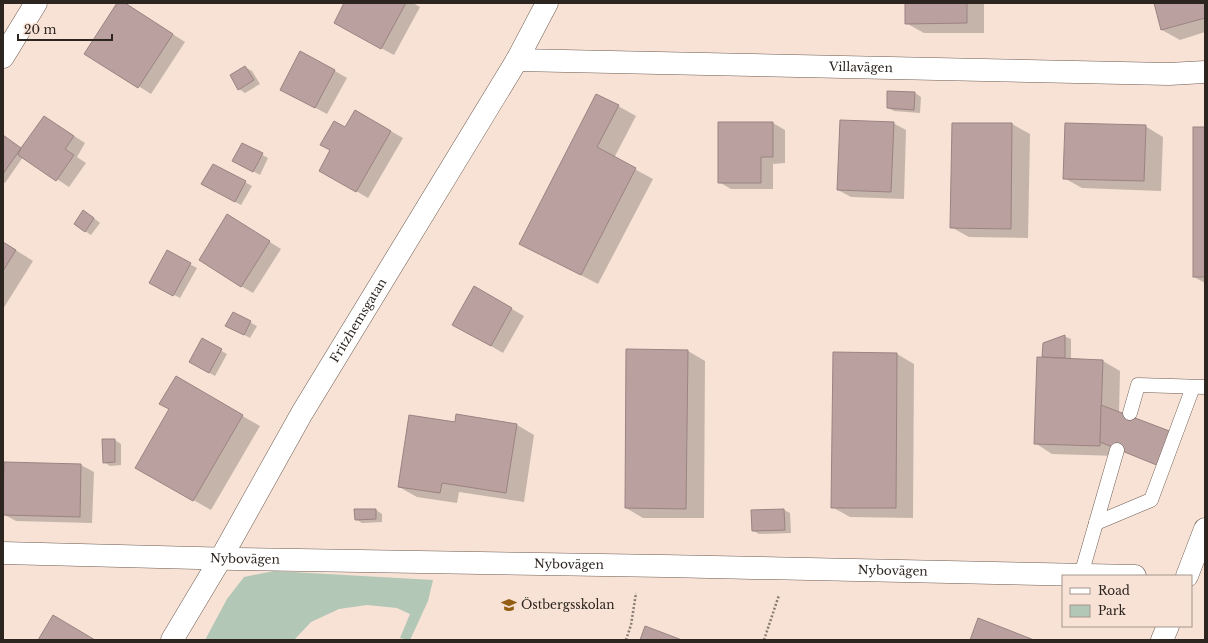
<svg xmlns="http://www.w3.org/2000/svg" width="1208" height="643" font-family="'Libre Baskerville',serif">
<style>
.green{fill:#b2c7b5}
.shadow{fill:#0003}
.building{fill:#baa1a0;stroke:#9b8382}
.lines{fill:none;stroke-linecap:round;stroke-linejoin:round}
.service-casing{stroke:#6d5b50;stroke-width:15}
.minor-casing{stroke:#6d5b50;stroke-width:23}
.tertiary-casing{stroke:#6d5b50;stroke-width:23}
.path{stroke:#897b72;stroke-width:2.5;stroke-dasharray:2 2;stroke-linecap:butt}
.service{stroke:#fff;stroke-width:14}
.minor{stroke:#fff;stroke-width:22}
.tertiary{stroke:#fff;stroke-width:22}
.labels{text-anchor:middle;stroke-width:3;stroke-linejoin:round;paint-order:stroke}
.street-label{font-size:12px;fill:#2d2520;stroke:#f7e2d5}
.poi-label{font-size:12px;fill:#2d2520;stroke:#f7e2d5;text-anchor:start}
</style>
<rect width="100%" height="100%" fill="#f7e2d5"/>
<polygon class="green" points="274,571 433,580 428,601 410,640 400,638 410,614 397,608 367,605 339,609 311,622 294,640 205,640 227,599 244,577"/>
<g class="shadow">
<polygon points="118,3 123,3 132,8 185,42 151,94 86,53"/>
<polygon points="345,3 413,3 420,7 394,55 347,30"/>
<polygon points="906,3 984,3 984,33 924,33 906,23"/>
<polygon points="1155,3 1205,3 1205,32 1180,40 1162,30"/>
<polygon points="245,67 252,71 260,84 245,93 239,89"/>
<polygon points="335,71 347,78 327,114 293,96"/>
<polygon points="915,93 921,97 920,113 894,111 888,108"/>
<polygon points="618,106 636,116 614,158 653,179 598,284 538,253"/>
<polygon points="355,111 403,138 368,198 320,170"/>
<polygon points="45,117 85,143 77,157 86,163 69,187 23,157 5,183 3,182 3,136 22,149"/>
<polygon points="773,123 785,130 785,163 773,164 773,189 731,189 719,182"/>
<polygon points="893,123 906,130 904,199 851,197 838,190"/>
<polygon points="953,124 1012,124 1030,134 1028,238 969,237 951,227"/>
<polygon points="1145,126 1163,137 1161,191 1082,188 1064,178"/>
<polygon points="1205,128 1205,283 1194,277"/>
<polygon points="243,144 268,158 260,175 234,161"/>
<polygon points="213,165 252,186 241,205 203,184"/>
<polygon points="90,215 100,223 91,235 85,231"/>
<polygon points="240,223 281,249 253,293 241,286"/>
<polygon points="3,242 33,261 3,309"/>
<polygon points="167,252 197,268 180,298 150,282"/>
<polygon points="474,287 524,316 503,353 453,324"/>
<polygon points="233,313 257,326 250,338 233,329"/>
<polygon points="1064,336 1071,339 1071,360 1103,361 1120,371 1119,413 1166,468 1117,449 1117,456 1052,454 1035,443 1046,359 1043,357"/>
<polygon points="202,340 227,354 215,376 190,362"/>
<polygon points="688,351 705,361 704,518 643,518 626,508"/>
<polygon points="897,354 914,364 913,518 850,517 832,507"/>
<polygon points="176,378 260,426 211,510 137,468 170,409"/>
<polygon points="457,415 517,425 534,435 524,502 459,492 457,503 417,497 399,487 456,424"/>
<polygon points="115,440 121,444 121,465 110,466 104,462"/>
<polygon points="5,463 81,465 94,472 92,523 16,521 3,514"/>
<polygon points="376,510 382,514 382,522 362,523 356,519"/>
<polygon points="784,510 790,513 791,533 759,534 752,530 752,511"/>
</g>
<g class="building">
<polygon points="117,3 125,3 173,34 138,88 84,54"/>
<polygon points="344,3 406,3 381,49 334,23"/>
<polygon points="905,3 967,3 967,23 905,24"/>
<polygon points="1154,3 1205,3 1205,18 1161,30"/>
<polygon points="300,51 335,70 315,108 280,90"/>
<polygon points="245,66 254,80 238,90 230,75"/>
<polygon points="887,91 915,92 914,110 887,108"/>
<polygon points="596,94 619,105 597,147 636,168 581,275 519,244"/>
<polygon points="355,110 391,131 356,192 319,171 330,150 320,145 334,121 345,127"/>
<polygon points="44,116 74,136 65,149 74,155 56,181 18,155 21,148"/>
<polygon points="840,120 894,122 891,192 837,190"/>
<polygon points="718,122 773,122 773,157 761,157 761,183 718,183"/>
<polygon points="952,123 1012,123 1011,229 950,228"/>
<polygon points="1065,123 1146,125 1144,181 1063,179"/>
<rect x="1193" y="127" width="12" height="150"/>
<polygon points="3,135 21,148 3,174"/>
<polygon points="242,143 263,153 253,172 232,161"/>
<polygon points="213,164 246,181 235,202 201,184"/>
<polygon points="83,210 94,218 85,232 74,224"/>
<polygon points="227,214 270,241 241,287 199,260"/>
<polygon points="3,242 16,250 3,271"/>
<polygon points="167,250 191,263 173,296 149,283"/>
<polygon points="474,286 512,308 491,346 452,325"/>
<polygon points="233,312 251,321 244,335 225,326"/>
<polygon points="1065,335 1065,358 1042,357 1043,343"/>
<polygon points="202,338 222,349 209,373 189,362"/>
<polygon points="626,349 688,350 686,509 625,508"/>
<polygon points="833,352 897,353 896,508 831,508"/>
<polygon points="1037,357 1103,360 1100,446 1034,444"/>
<polygon points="176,376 243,415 193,501 135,468 169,409 159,404"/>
<polygon points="1101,405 1172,432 1159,466 1100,442"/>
<polygon points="456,414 517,424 506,493 442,483 440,493 398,487 409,415 455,422"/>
<polygon points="102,439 115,439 115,462 103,463"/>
<polygon points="4,462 81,464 80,517 3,515"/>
<polygon points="354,509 376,509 376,519 355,520"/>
<polygon points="784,509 785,530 752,531 751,510"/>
<polygon points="53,615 95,640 38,640"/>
<polygon points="978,618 1034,640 970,640"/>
<polygon points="645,626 682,640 640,640"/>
</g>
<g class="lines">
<g class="service-casing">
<g id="service">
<polyline points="1130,413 1138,385 1205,387"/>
<polyline points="1096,523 1151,500 1193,387"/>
<polyline points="1081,575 1117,450"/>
</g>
</g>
<g class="minor-casing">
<g id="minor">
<polyline points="3,57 36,3"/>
<path id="s1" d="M517 60 1169 74 1205 72"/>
<path id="s2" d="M172 640 221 558 302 413 517 60 547 3"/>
</g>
</g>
<g class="tertiary-casing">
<g id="tertiary">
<path id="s3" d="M3 553 236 559 664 566 1135 576"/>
<polyline points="1187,576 1205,529"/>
<polyline points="1162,640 1168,626"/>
</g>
</g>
<g class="path">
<polyline points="626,640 631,625 636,593"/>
<polyline points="764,640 779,595"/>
</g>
<use href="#service" class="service"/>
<use href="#minor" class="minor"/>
<use href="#tertiary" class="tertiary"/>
</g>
<defs>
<g id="school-bare" transform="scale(1.2)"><path d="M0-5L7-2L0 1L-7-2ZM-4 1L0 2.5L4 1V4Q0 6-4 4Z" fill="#935e13" stroke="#f7e2d5" stroke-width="2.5" paint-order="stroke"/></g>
</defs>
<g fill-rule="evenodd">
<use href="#school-bare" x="509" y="605"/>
</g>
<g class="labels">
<g class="street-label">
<text dy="4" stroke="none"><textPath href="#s1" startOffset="344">Villavägen</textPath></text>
<text dy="4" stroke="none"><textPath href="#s2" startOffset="370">Fritzhemsgatan</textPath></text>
<text dy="4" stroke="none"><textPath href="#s3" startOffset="242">Nybovägen</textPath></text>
<text dy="4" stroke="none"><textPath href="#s3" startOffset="566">Nybovägen</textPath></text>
<text dy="4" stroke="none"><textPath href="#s3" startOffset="890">Nybovägen</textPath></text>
</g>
<g class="poi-label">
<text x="521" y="609">Östbergsskolan</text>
</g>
</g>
<rect width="1208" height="643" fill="none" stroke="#2d2520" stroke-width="8"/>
<rect x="1062" y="575" width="130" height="52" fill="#f7e2d5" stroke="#a6968d"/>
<rect x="1070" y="588" width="20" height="6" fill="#ffffff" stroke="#a6968d"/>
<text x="1098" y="595" font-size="12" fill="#2d2520">Road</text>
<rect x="1070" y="605" width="20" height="12" fill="#b2c7b5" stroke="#a6968d"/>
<text x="1098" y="615" font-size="12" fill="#2d2520">Park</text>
<path d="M18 34v6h94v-6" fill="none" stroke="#2d2520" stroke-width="2"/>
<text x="24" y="34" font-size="12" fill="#2d2520" stroke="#f7e2d5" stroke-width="3" paint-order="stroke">20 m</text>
</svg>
